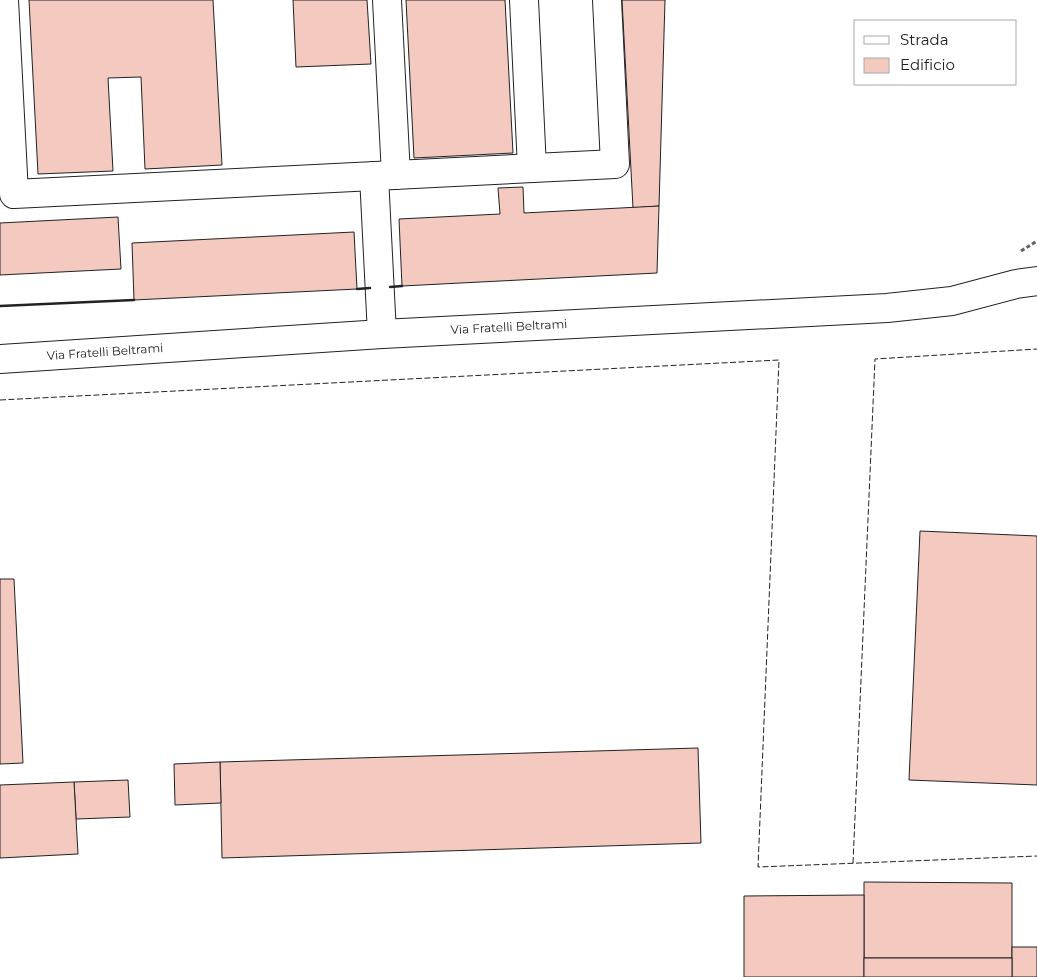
<svg xmlns="http://www.w3.org/2000/svg" width="1037" height="977" font-family="Montserrat,sans-serif">
<style>
.building{fill:#f3c9c0;stroke:#222}
.lines{fill:none;stroke-linecap:round;stroke-linejoin:round}
.minor-casing{stroke:#222;stroke-width:30}
.path{stroke:#646464;stroke-width:3;stroke-dasharray:4 2.5;stroke-linecap:butt}
.minor{stroke:#fff;stroke-width:28}
.fence{stroke:#222;stroke-width:1;stroke-dasharray:6 2.5;stroke-linecap:butt}
.wall{stroke:#222;stroke-width:2.5}
.labels{text-anchor:middle;stroke-width:4;stroke-linejoin:round;paint-order:stroke}
.street-label{font-size:12px;fill:#222;stroke:#fff}
</style>
<rect width="100%" height="100%" fill="#fff"/>
<g class="building">
<polygon points="29,0 213,0 222,165 145,169 141,77 108,78 113,171 38,174"/>
<polygon points="293,0 367,0 371,64 296,67"/>
<polygon points="406,0 505,0 513,153 414,158"/>
<polygon points="622,0 665,0 659,206 633,208"/>
<polygon points="523,187 524,213 659,206 657,273 402,286 399,219 500,214 498,188"/>
<polygon points="118,217 121,269 0,275 0,223"/>
<polygon points="354,232 357,289 134,300 132,243"/>
<polygon points="920,531 1037,536 1037,785 909,780"/>
<polygon points="0,579 14,579 23,763 0,764"/>
<polygon points="698,748 701,843 222,858 220,762"/>
<polygon points="220,762 221,803 175,805 174,764"/>
<polygon points="128,780 130,817 76,819 74,782"/>
<polygon points="74,782 78,854 0,858 0,785"/>
<polygon points="864,882 1012,883 1012,958 864,958"/>
<polygon points="864,895 864,977 744,977 744,896"/>
<rect x="1012" y="947" width="25" height="30"/>
<rect x="864" y="958" width="148" height="19"/>
</g>
<g class="lines">
<g class="minor-casing">
<g id="minor">
<polyline points="4,0 14,194 615,164 607,0"/>
<polyline points="387,0 396,175"/>
<polyline points="524,0 532,168"/>
<polyline points="374,176 382,334"/>
<polyline points="0,359 382,334 887,308 952,301 1016,284 1037,281"/>
</g>
</g>
<polyline class="path" points="1021,251 1037,241"/>
<use href="#minor" class="minor"/>
<g class="fence">
<polyline points="0,400 779,360 758,867 1037,856"/>
<polyline points="853,863 875,359 1037,349"/>
</g>
<g class="wall">
<polyline points="390,287 402,286"/>
<polyline points="357,289 370,288"/>
<polyline points="0,306 134,300"/>
</g>
</g>
<g class="labels">
<g class="street-label">
<text transform="translate(509 327) rotate(-3)" y="4">Via Fratelli Beltrami</text>
<text transform="translate(105 352) rotate(-4)" y="4">Via Fratelli Beltrami</text>
</g>
</g>
<rect x="854" y="20" width="162" height="65" fill="#ffffff" stroke="#a7a7a7"/>
<rect x="864" y="36" width="25" height="8" fill="#ffffff" stroke="#a7a7a7"/>
<text x="900" y="45" font-size="15" fill="#222222">Strada</text>
<rect x="864" y="58" width="25" height="15" fill="#f3c9c0" stroke="#a7a7a7"/>
<text x="900" y="70" font-size="15" fill="#222222">Edificio</text>
</svg>
